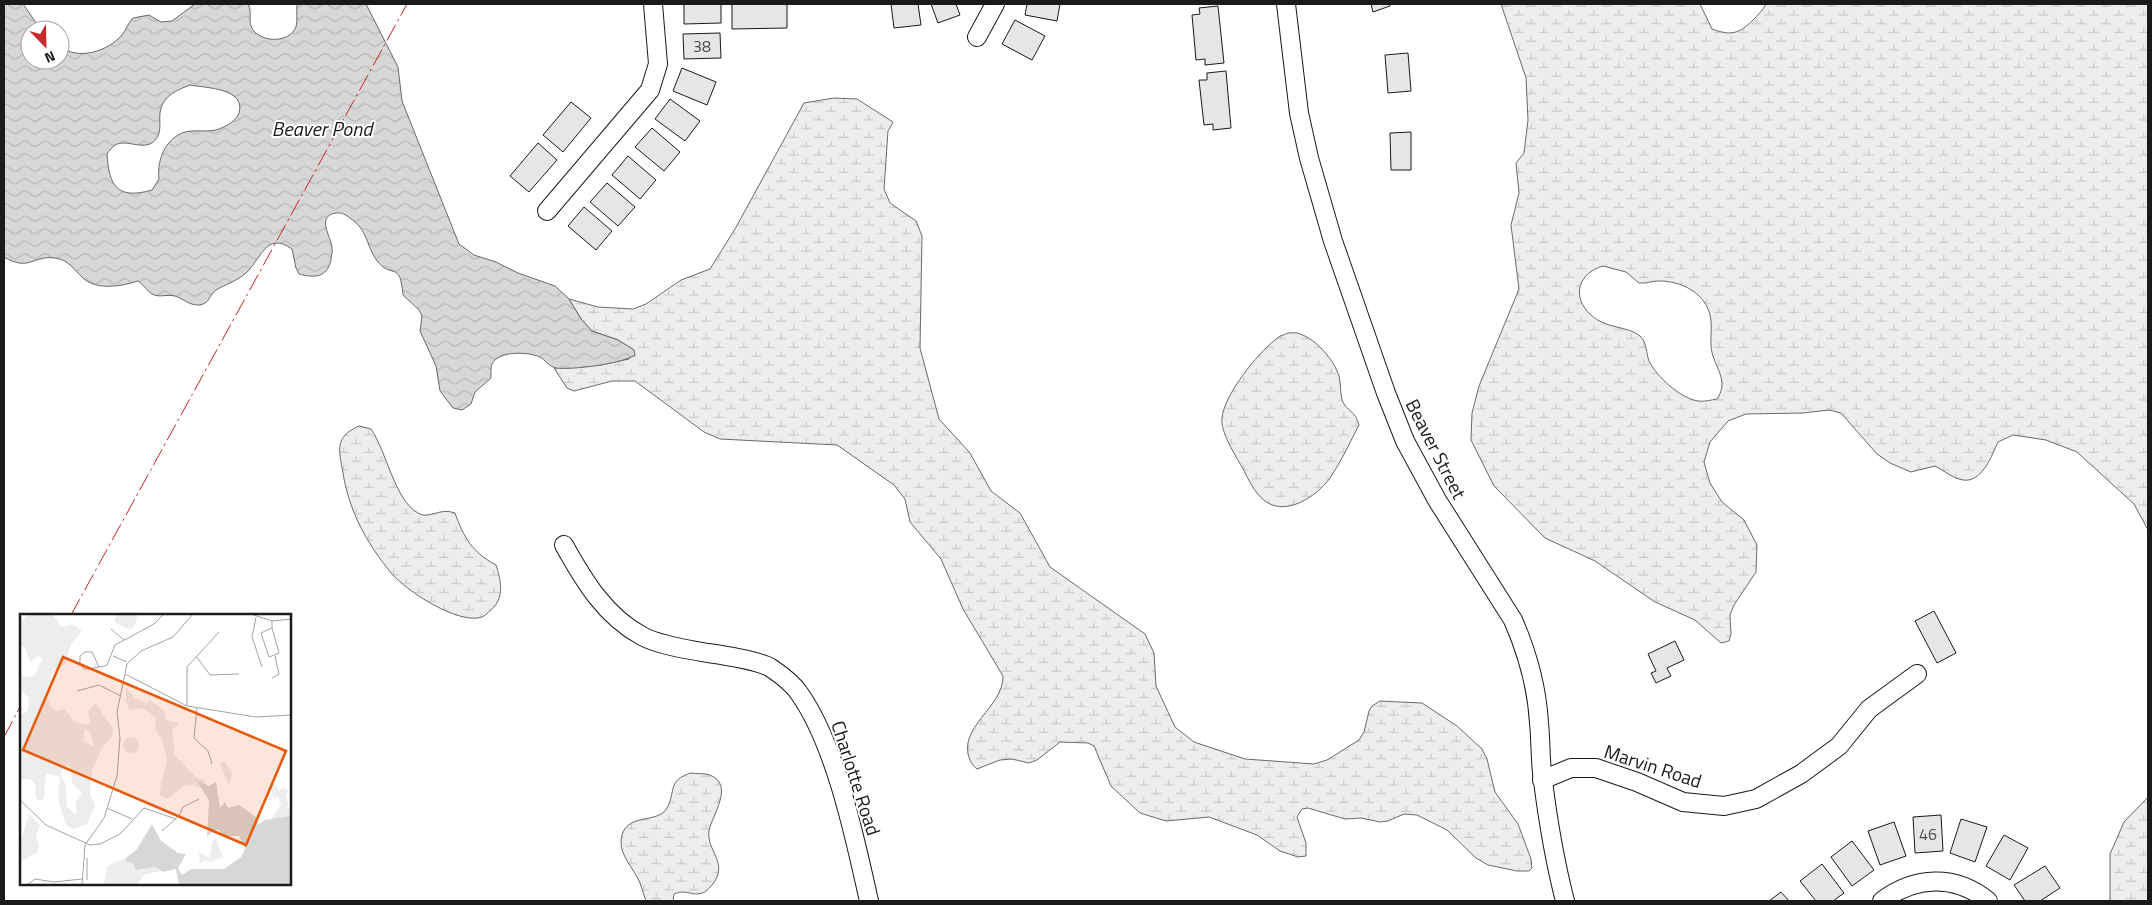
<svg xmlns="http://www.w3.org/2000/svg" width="2152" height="905" font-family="'Titillium Web',sans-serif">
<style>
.wetland{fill:url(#wetland-marsh);stroke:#6a6a6a;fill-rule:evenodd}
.water{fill:url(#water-waves);stroke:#6a6a6a;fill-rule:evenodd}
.building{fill:#e6e6e6;stroke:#1a1a1a}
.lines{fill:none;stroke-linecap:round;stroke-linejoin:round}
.minor-casing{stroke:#1a1a1a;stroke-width:20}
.minor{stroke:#fff;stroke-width:18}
.power{stroke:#c62828;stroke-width:1;stroke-dasharray:18 4 2.5 4;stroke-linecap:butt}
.labels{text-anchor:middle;stroke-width:4;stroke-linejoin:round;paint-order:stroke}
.number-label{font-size:16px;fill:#4d4d4d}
.street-label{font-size:19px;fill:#1a1a1a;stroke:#fff}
.water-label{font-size:20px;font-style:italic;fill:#1a1a1a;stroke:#fff}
.inset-road{fill:none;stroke:#a3a3a3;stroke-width:1}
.view{fill:#e8590c;fill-opacity:0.15;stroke:#e8590c;stroke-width:2.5}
.inset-edge{fill:none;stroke:#1a1a1a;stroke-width:2.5}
</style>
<defs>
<pattern id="wetland-marsh" width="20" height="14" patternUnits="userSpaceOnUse" patternTransform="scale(1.25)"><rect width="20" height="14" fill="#ededed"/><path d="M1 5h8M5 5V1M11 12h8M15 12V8" fill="none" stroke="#cbcbcb"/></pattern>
<pattern id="water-waves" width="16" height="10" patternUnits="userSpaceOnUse" patternTransform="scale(1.25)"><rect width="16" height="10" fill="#d7d7d7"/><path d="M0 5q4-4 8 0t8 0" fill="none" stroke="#b8b8b8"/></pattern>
</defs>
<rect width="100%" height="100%" fill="#fff"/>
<g class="wetland">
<path d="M1501 4H1700L1712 29C1731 36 1739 34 1753 20 1758 15 1763 10 1766 4H2148V530L2134 504 2077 452 2046 440 2013 435 1998 442C1992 455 1982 483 1963 480 1954 479 1943 470 1935 466L1911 472 1890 463 1877 454 1841 413 1829 410 1803 413 1746 414 1728 421 1710 442 1704 462 1710 483 1722 502 1744 520 1757 545 1756 572 1734 605 1730 615 1731 634 1729 641 1721 643 1695 620 1655 602 1595 561 1545 538 1494 486 1471 440 1472 413 1479 386 1519 289 1511 225 1519 193 1516 163 1524 153 1528 120 1526 78ZM1603 266 1626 272 1639 283C1647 284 1654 280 1662 281 1685 282 1709 296 1711 321 1712 332 1709 345 1713 356 1718 371 1728 383 1717 399 1711 400 1704 402 1698 401 1680 398 1657 377 1649 361 1646 353 1647 342 1640 336 1629 326 1605 329 1591 315 1571 297 1578 273 1603 266Z"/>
<path d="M834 98 857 99 893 122 888 131 884 189 890 203 916 221 922 236 920 348 939 419 970 453 991 491 1020 513 1050 567 1145 634 1154 653 1156 686 1175 727 1194 742 1245 759 1314 764 1327 760 1359 740 1364 732 1369 711 1372 706 1380 701 1422 703 1457 726 1482 749 1487 759 1495 792 1518 824 1531 859 1532 868 1529 871H1517L1488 865 1476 858 1447 830 1417 815 1404 814 1388 821 1380 822 1361 818 1345 819 1308 808 1302 809 1297 817 1306 843V856L1298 857 1280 851 1257 835 1209 817 1166 821 1140 813 1111 786 1094 746 1088 743 1060 742 1037 760 1029 763 1012 759 1000 760 977 769C973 766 972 764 970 760 956 728 1004 707 1003 676L963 609 941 559 910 522 905 499 894 485 837 445 720 439 704 432 635 381H612L574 391 567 388 554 368 601 365 629 359 634 350 618 340 592 331 581 319 569 299 598 307 633 309 646 304 681 280 710 269 735 229 804 103Z"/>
<path d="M1288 333C1292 333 1297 332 1300 334 1316 339 1334 360 1339 376 1341 384 1340 392 1342 400 1346 411 1356 411 1359 425 1350 442 1341 462 1330 478 1317 496 1286 517 1265 501 1254 493 1248 478 1242 467 1235 455 1220 431 1222 418 1224 395 1257 354 1275 340 1278 336 1284 335 1288 333Z"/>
<path d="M359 426 371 429C386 450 395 501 418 513 429 520 440 507 455 513 464 538 472 552 496 565 501 580 505 598 491 610 488 612 485 616 482 617 458 625 407 591 392 574 367 544 349 511 343 473 339 450 334 437 359 426Z"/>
<path d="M691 773C696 774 705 773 710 775 735 785 712 815 709 831 706 851 730 863 712 885 698 903 689 887 674 894L673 901H646C644 895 642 889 640 883 635 870 620 856 621 841 623 811 658 825 667 808 676 792 667 780 691 773Z"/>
<polygon points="2148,797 2148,901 2110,901 2110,854 2124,822"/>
</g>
<path class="water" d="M4 4H23L41 30H30V60H60V47C79 60 107 52 122 35 126 30 128 23 133 18L149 15 161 22 172 21 195 4H248C253 12 247 22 253 30 263 43 289 43 296 27 298 20 296 11 297 4H366L398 67 402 101 459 244 474 255 496 262 518 273 555 286 569 299 581 319 592 331 618 340 634 350 635 355C621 364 572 370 556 368 550 367 545 360 540 357 528 352 505 351 495 360 490 364 491 371 491 378L475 392 471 404 462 410 453 408 440 391 436 366 420 331 422 316 419 310 403 295C400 260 392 279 378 262 365 245 369 231 350 218 346 215 341 212 336 213 315 216 332 238 332 248 333 252 331 256 331 260 327 278 314 278 299 274L296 268 292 249C266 231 262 258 246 273 237 281 226 284 216 290 209 295 210 303 200 305 190 306 184 299 175 296 167 294 159 298 152 294 147 291 144 285 138 281 122 286 97 291 83 278 73 269 69 260 55 258 32 255 30 272 4 257ZM190 85C206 88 246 88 239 113 236 121 227 126 219 129 206 134 191 127 178 135 163 144 157 163 159 179L152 190C117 200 109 186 107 154 109 151 112 147 115 145 127 138 146 153 156 139 162 131 159 122 160 113 162 96 177 90 190 85Z"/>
<g class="building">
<polygon points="684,4 721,4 721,23 684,24"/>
<polygon points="732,4 787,4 787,28 732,29"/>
<polygon points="891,4 918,4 921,25 894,28"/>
<polygon points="931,4 956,4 960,15 938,23"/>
<polygon points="1027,4 1060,4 1057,21 1025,15"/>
<polygon points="1371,4 1389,4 1390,6 1373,12"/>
<polygon points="1218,6 1224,63 1205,65 1205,59 1196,60 1192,15 1200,14 1199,8"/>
<polygon points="1015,20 1045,36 1032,60 1002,44"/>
<polygon points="720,33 721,58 684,59 683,34"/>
<polygon points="1408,53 1411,91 1388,93 1385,55"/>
<polygon points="682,68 716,82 707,105 673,91"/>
<polygon points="1226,71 1231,128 1213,130 1213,124 1204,125 1199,80 1207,80 1207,73"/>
<polygon points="670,99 700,121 685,141 655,119"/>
<polygon points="571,102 591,118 563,152 543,135"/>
<polygon points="652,128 680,152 664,171 635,147"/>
<polygon points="1411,132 1411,170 1391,170 1390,133"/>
<polygon points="538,143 557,160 529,192 510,176"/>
<polygon points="628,156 656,180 640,199 612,175"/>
<polygon points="607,183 635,207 618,226 590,202"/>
<polygon points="584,207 612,231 596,250 568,226"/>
<polygon points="1934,611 1956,653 1937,663 1915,621"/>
<polygon points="1675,641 1684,660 1667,668 1671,676 1656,683 1651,673 1656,671 1648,654"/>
<polygon points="1941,815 1943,851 1915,853 1913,817"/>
<polygon points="1961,819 1987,827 1975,862 1950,853"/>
<polygon points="1894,822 1906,856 1880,865 1868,831"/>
<polygon points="2004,835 2028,848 2010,880 1986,866"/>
<polygon points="1852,841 1874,870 1852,886 1831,857"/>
<polygon points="1822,864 1844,893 1833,901 1816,901 1800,881"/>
<polygon points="2045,866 2060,888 2040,901 2025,901 2014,885"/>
<polygon points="1781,892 1789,901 1769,901"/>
</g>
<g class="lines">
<g class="minor-casing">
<g id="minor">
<path d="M1286 4 1299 113 1309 158 1333 241 1386 393 1405 441 1437 500 1513 620C1527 652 1537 688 1539 723 1541 742 1540 761 1543 781 1548 821 1555 862 1565 901"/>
<polyline points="977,37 995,4"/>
<polyline points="547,211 650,90 658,64 653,4"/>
<path d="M564 545C584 581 605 616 642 636 658 645 690 650 708 653 722 655 760 661 771 668 780 674 793 684 799 693 836 745 855 839 869 901"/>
<polyline points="1542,780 1571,768 1596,768 1637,782 1683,802 1724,806 1756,799 1801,774 1839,746 1869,709 1917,674"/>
<path d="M1882 901C1915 876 1955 874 1988 901"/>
</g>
</g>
<use href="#minor" class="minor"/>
<g class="power">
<polyline points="71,615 407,4"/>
<polyline points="4,737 21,705"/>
</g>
</g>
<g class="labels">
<g class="number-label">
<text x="702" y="52">38</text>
<text x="1928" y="840">46</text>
</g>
<g class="street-label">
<text transform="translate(1436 449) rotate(63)" y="7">Beaver Street</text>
<text transform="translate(1653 766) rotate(18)" y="7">Marvin Road</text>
<text transform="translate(856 778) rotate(72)" y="7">Charlotte Road</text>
</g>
<g class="water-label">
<text x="322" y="136">Beaver Pond</text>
</g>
</g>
<g transform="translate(20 614)">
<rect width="271" height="271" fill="#fff"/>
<path d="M9 0 33 1 42 13 53 10 62 17 51 30 45 50 30 61 32 68 27 82 31 93 37 97 44 95 54 107 66 111 70 108 68 97 76 89 93 115 92 123 82 134 72 156 70 181 75 191 67 210 54 215 47 212 42 200 38 183 40 163 26 159 24 184 21 187 16 184 15 170 10 165H0V101L8 96 9 84 0 76V63L14 62 23 44 17 42 10 49 5 33 0 32V8ZM65 115 71 120 74 133 63 127ZM47 151 50 153 53 171 62 179 56 188V201L47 193 46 170 41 163 42 155ZM96 0H118L114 13 109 16 95 8ZM106 74 115 84 127 90 129 85 144 97 146 106 159 109 152 117 155 141 177 164 184 166 185 169H177L180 175 174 171 164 172 147 185 142 183 139 179 147 146 142 126 135 115 136 104 124 94 110 96 106 88ZM103 131a8 8 0 1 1 16 0a8 8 0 1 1-16 0ZM204 146 212 159 209 171 200 151ZM255 169 259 177 263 173 268 177 266 182 271 202 250 206 261 190 258 182 255 185 253 183 250 171ZM9 200 20 211 16 222 19 233 16 239 0 248 2 223ZM196 225 203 243 190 248 184 246 180 250 179 238 189 244 193 226ZM106 244V248L113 249 120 256 135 253 140 257 124 261 117 271H84L87 252Z" fill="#ededed" fill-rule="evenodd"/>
<path d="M176 166 189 172 196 168 200 194 205 188 208 194 219 191 236 203 238 211 245 206 271 202V271H159L156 255 143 258 135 253 116 256 113 249 106 248V244L117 235 132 210 141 227 158 239 166 240 158 254 162 261 171 255H204L221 243 225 235 219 222H204L198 215 187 222 189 186Z" fill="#d7d7d7"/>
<path class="inset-road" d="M231 0 252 7 272 5M236 3 232 23 242 53M252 14 259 39 249 43 241 19 252 14V7M91 15 104 26M93 42 107 48M176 42 190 61 219 60M79 53 72 38H65L60 42V50L64 55H69L84 52 87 51 95 31 134 10 144 0M105 60 167 92 236 103 272 101M252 64 259 60 255 42M57 77 79 71 101 82M167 92V53L199 18M177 94 174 124 188 137 192 150M0 186 26 211 70 231 80 230 100 220 124 194 156 205M87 194 112 205M142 217 159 202 163 193 179 185M67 266V244M7 271 15 265 34 268 62 265M62 271 65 231 84 204 97 162 100 124 97 98 107 50 121 37 153 23 173 0"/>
<path class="view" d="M43 43 266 137 226 231 3 136Z"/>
<rect width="271" height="271" class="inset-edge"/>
</g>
<rect width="2152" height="905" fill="none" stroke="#1a1a1a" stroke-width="10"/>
<g transform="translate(45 45) rotate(157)"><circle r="24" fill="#ffffff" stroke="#a3a3a3"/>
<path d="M0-4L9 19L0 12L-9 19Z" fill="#c62828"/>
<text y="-8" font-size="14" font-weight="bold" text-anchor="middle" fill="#1a1a1a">N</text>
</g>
</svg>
